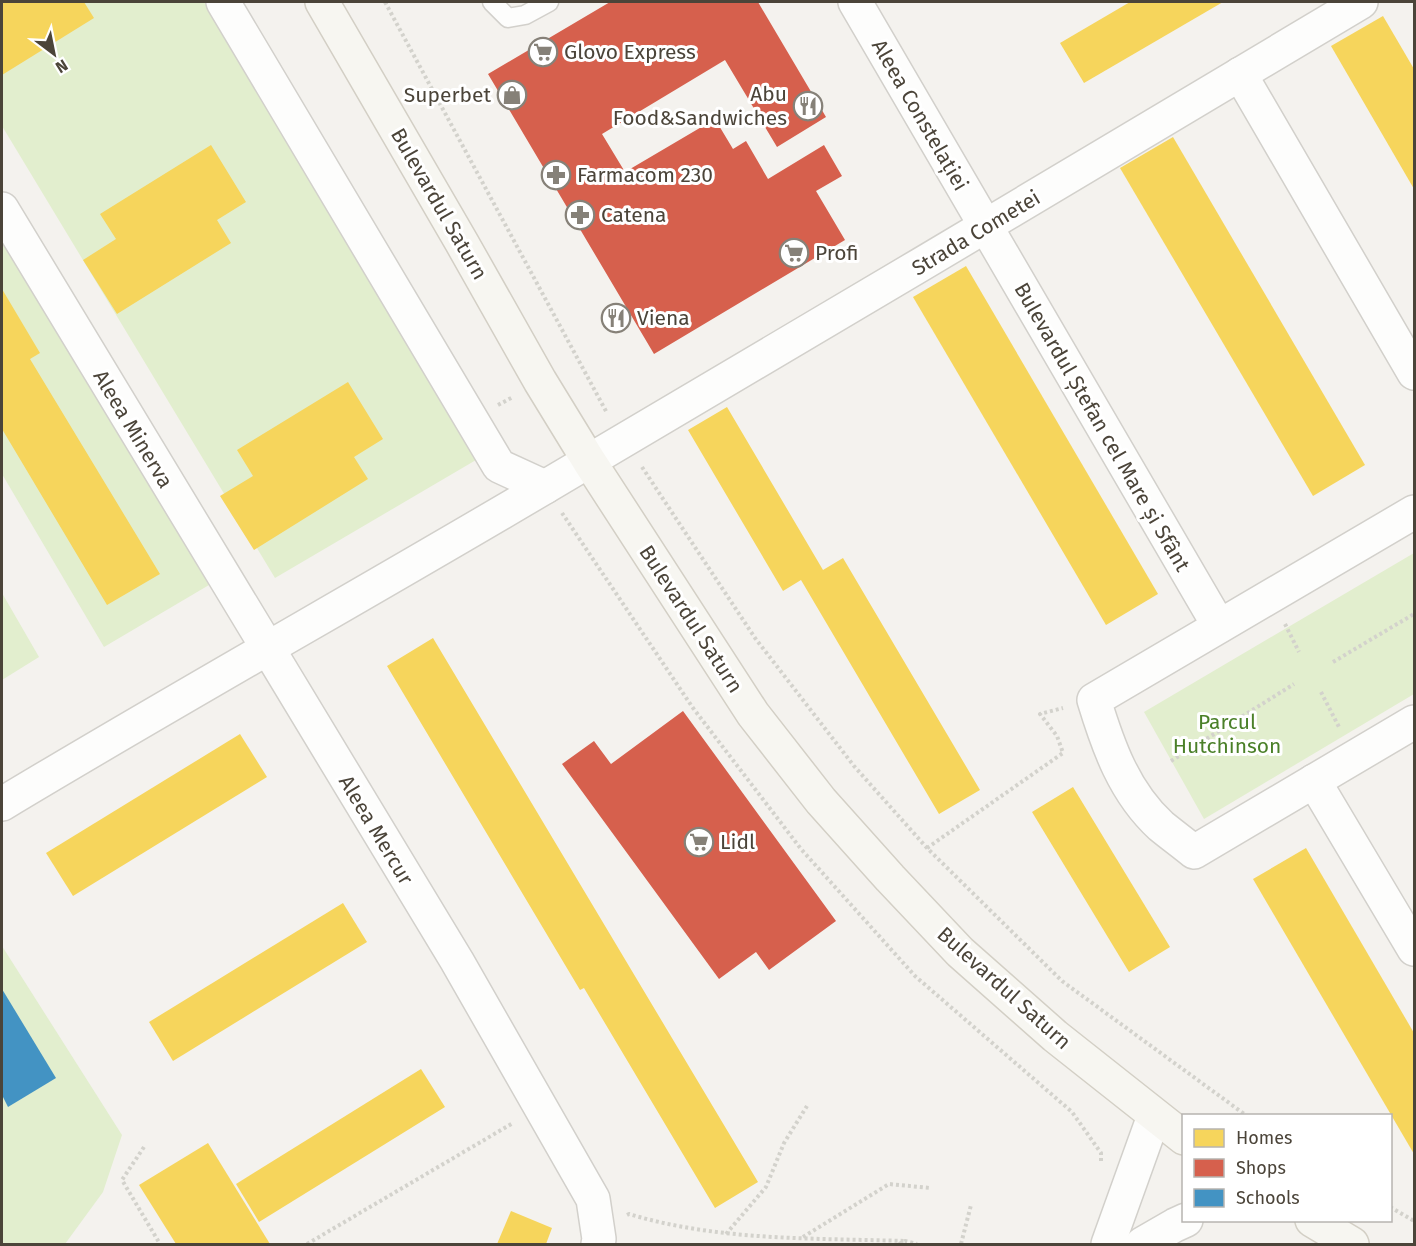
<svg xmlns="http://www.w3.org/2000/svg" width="1416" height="1246" font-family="'Fira Sans',sans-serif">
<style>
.green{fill:#e2eece}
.homes{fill:#f6d55c}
.shops{fill:#d6604d}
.schools{fill:#4393c3}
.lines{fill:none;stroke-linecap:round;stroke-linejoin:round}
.lane-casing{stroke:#d2d0cb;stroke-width:21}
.street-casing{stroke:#d2d0cb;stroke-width:36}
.secondary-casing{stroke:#d3cfc5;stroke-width:36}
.path{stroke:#d3d2cc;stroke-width:4;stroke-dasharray:3 3;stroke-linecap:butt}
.lane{stroke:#fdfdfc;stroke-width:18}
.street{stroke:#fdfdfc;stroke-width:33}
.secondary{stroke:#f7f6f1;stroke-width:33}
.labels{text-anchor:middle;stroke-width:6;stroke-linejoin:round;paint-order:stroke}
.poi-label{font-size:21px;fill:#4b4439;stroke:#fff;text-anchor:start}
.street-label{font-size:21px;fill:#4b4439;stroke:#fff}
.park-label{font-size:21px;fill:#4b8029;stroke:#fff}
</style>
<rect width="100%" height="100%" fill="#f4f2ee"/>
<g class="green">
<polygon points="2,2 204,2 476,460 275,578 2,126"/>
<polygon points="2,235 209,585 104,647 2,474"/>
<polygon points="1414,553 1414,694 1204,819 1144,712"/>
<polygon points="2,593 39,657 2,680"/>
<polygon points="2,946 122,1135 103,1192 65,1244 2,1244"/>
</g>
<g class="homes">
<polygon points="2,2 84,2 94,18 2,75"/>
<polygon points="1130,2 1223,2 1084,83 1060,43"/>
<polygon points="1383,16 1414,69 1414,189 1331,46"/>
<polygon points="1173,137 1365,465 1313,496 1120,168"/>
<polygon points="211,145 246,202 217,220 231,243 117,314 83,260 116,239 100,214"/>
<polygon points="966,266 1158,594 1106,625 913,297"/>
<polygon points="2,289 40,353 30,359 160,574 107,605 2,429"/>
<polygon points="348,382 383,439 354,457 368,479 254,550 220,496 253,476 237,450"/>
<polygon points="727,407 823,570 843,558 980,790 939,814 801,580 783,591 688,430"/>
<polygon points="433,638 758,1182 715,1208 584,988 580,990 387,666"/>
<polygon points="240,734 267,777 73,896 46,853"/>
<polygon points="1073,787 1170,947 1129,972 1032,812"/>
<polygon points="1306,848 1414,1033 1414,1154 1253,879"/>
<polygon points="343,903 367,942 173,1061 149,1022"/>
<polygon points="421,1069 445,1107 259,1222 236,1184"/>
<polygon points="208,1143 270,1244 176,1244 139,1185"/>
<polygon points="511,1211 552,1228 546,1244 497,1244"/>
</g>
<g class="shops">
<polygon points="610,2 758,2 826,117 777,147 725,60 602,134 625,172 715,119 733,149 746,141 768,179 824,145 842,176 816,191 845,240 654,354 488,74"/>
<polygon points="683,711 836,921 769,970 756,952 719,979 562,764 594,741 611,764"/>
</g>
<polygon class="schools" points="2,989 56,1078 8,1107 2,1095"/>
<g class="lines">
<g class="lane-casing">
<polyline id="lane" points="492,2 508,18 525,15 549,2"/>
</g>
<g class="street-casing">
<g id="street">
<polyline points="223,2 499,466 545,487"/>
<polyline points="855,2 1219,626"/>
<polyline points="1240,74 1414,373"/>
<polyline points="2,209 457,961 593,1199 599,1239 598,1244"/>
<path d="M1414 512 1094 700C1108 746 1124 792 1161 826 1172 835 1183 843 1194 852L1414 722"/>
<polyline points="1314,781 1414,949"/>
<path d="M2 804C183 695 368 592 550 484 821 324 1091 164 1361 2"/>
<polyline points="1108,1244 1154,1116"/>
<polyline points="1142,1244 1175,1225 1186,1220"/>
</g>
</g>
<g class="secondary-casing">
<g id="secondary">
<polyline points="322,2 462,243 540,381 589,461 753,714 821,801 890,878 960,952 1055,1036 1184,1138"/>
<polyline points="1312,1220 1352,1244"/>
</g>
</g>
<g class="path">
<polyline points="385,2 607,413"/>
<polyline points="498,405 513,397"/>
<polyline points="642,467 755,638 854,766 927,848 1062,981 1247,1116"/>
<polyline points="562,513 693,708 801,849 915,976 1072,1112 1101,1153 1101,1162"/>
<polyline points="1285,624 1299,652"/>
<polyline points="1333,662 1414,614"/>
<polyline points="1321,692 1340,729"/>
<polyline points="1171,761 1294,684"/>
<polyline points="927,848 1063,753 1057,736 1040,714 1063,708"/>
<polyline points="144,1147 122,1180 160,1244"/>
<polyline points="1390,1207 1414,1221"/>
<path d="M627 1215 629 1214C718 1241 812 1238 905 1241"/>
<polyline points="726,1234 766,1187 784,1143 807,1106"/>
<polyline points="803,1237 889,1184 930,1188"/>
<polyline points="307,1244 513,1123"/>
<polyline points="899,1244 905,1241 917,1244"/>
<polyline points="961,1244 971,1205"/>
</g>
<use href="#lane" class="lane"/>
<use href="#street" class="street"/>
<use href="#secondary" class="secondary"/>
</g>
<defs>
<g id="supermarket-ring" transform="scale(1.5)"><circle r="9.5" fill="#fff" stroke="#868178" stroke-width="1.5"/><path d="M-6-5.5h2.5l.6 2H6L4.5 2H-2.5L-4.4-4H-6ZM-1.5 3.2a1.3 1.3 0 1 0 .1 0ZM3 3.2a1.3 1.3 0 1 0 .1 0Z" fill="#868178"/></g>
<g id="shop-ring" transform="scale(1.5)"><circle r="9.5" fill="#fff" stroke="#868178" stroke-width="1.5"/><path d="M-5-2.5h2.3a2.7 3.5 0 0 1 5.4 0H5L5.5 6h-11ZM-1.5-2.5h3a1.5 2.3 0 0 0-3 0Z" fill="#868178"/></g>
<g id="restaurant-ring" transform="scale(1.5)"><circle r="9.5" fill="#fff" stroke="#868178" stroke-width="1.5"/><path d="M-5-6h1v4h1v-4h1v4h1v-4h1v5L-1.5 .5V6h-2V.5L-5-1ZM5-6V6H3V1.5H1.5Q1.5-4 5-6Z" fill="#868178"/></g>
<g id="pharmacy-ring" transform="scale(1.5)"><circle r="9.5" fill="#fff" stroke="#868178" stroke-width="1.5"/><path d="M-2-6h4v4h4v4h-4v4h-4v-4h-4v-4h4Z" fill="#868178"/></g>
</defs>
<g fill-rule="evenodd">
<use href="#supermarket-ring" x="543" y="52"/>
<use href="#shop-ring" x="512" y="95"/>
<use href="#restaurant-ring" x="808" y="106"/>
<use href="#pharmacy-ring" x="556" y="175"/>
<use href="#pharmacy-ring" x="580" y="215"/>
<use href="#supermarket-ring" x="794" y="253"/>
<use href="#restaurant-ring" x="616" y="318"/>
<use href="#supermarket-ring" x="699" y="842"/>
</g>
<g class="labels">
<g class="poi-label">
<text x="564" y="59">Glovo Express</text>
<text x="787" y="101" text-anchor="end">Abu<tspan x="787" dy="24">Food&amp;Sandwiches</tspan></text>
<text x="491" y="102" text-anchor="end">Superbet</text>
<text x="577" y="182">Farmacom 230</text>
<text x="601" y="222">Catena</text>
<text x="815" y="260">Profi</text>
<text x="637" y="325">Viena</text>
<text x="720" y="849">Lidl</text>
</g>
<g class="street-label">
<text transform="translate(920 115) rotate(60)" y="7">Aleea Constelației</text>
<text transform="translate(439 204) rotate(60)" y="7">Bulevardul Saturn</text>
<text transform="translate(976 233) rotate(-31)" y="7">Strada Cometei</text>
<text transform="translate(1102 427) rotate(60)" y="7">Bulevardul Ștefan cel Mare și Sfânt</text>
<text transform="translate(133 429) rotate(59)" y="7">Aleea Minerva</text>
<text transform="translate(691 619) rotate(57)" y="7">Bulevardul Saturn</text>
<text transform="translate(376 830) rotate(59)" y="7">Aleea Mercur</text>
<text transform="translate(1004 988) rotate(42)" y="7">Bulevardul Saturn</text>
</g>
<g class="park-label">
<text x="1227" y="729">Parcul<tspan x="1227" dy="24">Hutchinson</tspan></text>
</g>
</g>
<rect width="1416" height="1246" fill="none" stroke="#4b4439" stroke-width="6"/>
<rect x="1182" y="1114" width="210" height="108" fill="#ffffff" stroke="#b7b4b0" stroke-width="1.5"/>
<rect x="1194" y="1129" width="30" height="18" fill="#f6d55c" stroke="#b7b4b0" stroke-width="1.5"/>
<text x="1236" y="1144" font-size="18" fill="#4b4439">Homes</text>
<rect x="1194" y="1159" width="30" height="18" fill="#d6604d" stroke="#b7b4b0" stroke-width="1.5"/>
<text x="1236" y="1174" font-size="18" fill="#4b4439">Shops</text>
<rect x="1194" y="1189" width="30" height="18" fill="#4393c3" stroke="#b7b4b0" stroke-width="1.5"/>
<text x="1236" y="1204" font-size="18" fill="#4b4439">Schools</text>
<g transform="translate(54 54) rotate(148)" stroke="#ffffff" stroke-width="4.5" paint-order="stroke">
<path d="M0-4.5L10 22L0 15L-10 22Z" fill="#4b4439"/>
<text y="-9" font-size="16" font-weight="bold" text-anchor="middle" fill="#4b4439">N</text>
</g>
</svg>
